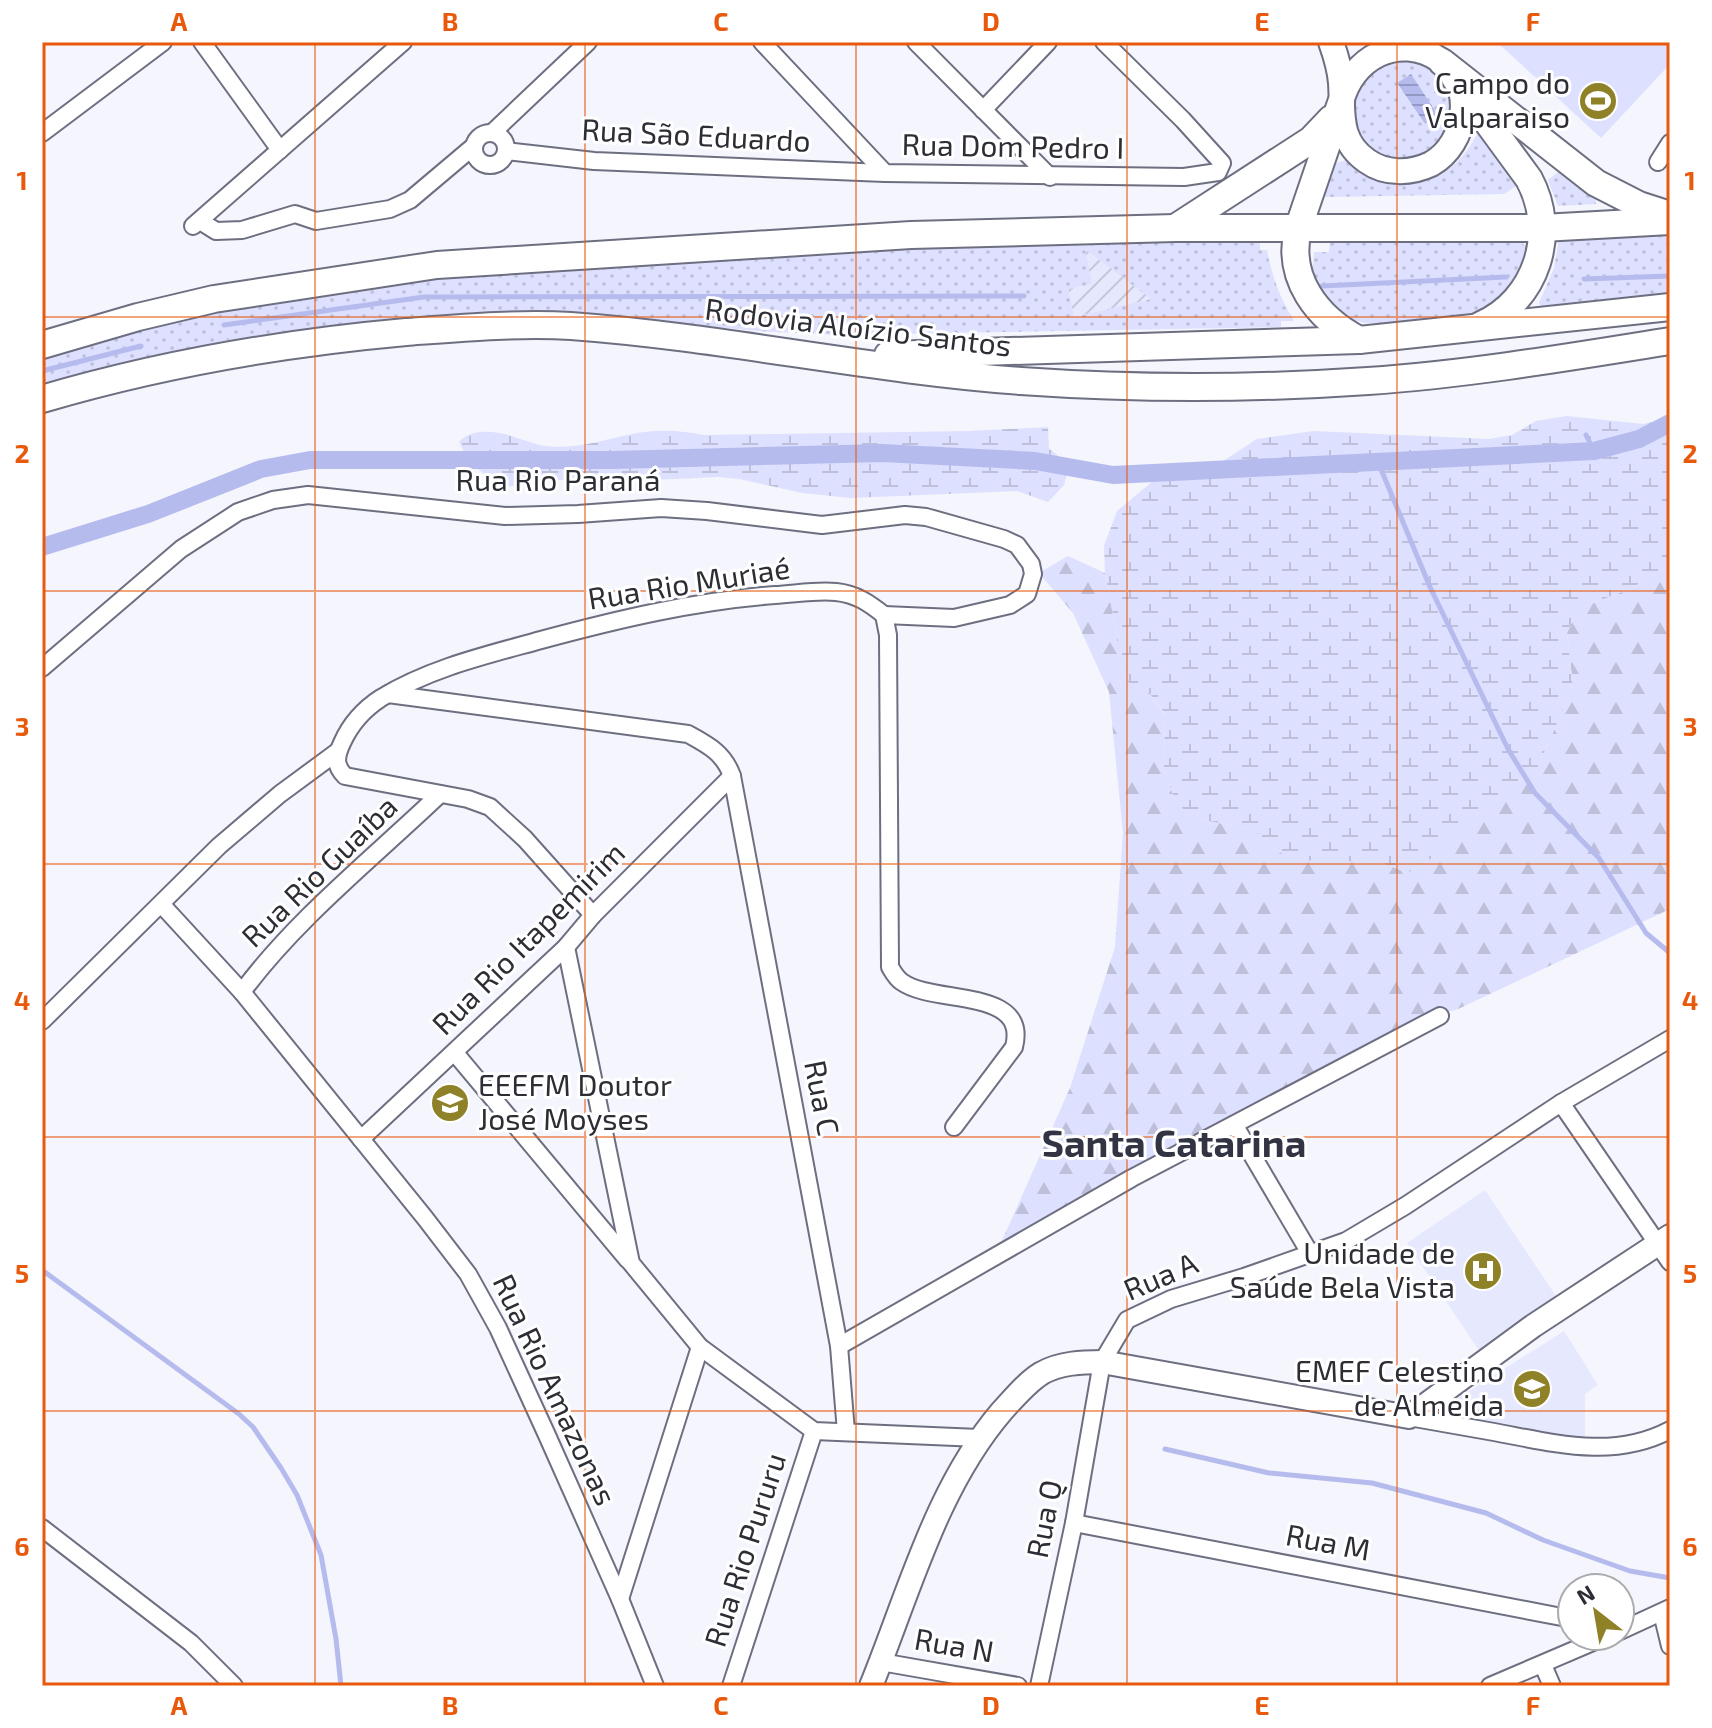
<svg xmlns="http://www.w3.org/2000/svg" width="1712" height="1728" font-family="'Exo 2',sans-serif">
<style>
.built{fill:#e6e8fe}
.industrial{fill:url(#industrial-furrows)}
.grass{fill:url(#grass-dots);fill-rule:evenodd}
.forest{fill:url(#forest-firs)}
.wetland{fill:url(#wetland-marsh)}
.pitch{fill:#dde0fe}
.water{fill:url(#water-rules)}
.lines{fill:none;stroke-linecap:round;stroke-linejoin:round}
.stream{stroke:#b6bbee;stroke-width:5}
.canal{stroke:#b6bbee;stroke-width:18}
.minor-casing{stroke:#6d6f80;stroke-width:20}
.tertiary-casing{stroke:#6d6f80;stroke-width:26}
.secondary-casing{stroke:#6d6f80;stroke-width:28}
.primary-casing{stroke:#6d6f80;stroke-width:30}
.minor{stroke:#fff;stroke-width:16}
.tertiary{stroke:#fff;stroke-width:22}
.secondary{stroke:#fff;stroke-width:24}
.primary{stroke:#fff;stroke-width:26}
.grid{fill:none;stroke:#e8590c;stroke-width:2;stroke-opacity:0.55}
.labels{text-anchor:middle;stroke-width:6;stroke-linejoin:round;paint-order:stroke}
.poi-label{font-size:30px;fill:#2d2e35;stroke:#fff;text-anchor:end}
.street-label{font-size:30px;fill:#2d2e35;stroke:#fff}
.district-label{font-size:38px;font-weight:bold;fill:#323443;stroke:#fff}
.neatline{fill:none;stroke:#e8590c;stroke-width:3}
.grid-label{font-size:26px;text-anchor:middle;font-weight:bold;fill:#e8590c}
</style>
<defs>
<pattern id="industrial-furrows" width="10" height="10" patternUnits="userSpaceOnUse" patternTransform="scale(2)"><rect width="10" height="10" fill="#e6e8fe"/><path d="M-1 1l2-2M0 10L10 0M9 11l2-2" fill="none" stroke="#c6c7da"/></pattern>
<pattern id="grass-dots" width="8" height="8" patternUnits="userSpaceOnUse" patternTransform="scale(2)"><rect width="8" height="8" fill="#dde0fe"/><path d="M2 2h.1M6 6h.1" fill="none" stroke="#bec0da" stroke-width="1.8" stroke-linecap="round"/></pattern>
<pattern id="forest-firs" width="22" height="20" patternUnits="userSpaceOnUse" patternTransform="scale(2)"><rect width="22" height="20" fill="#dde0fe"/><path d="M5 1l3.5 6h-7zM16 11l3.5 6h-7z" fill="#bec0da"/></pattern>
<pattern id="wetland-marsh" width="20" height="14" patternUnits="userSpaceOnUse" patternTransform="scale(2)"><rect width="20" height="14" fill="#dde0fe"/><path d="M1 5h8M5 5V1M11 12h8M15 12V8" fill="none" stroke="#bec0da"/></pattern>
<pattern id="water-rules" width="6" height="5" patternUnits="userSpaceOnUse" patternTransform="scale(2)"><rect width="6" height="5" fill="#b6bbee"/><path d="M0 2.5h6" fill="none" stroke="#9498c2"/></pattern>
</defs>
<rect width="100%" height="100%" fill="#f4f5fd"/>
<g class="built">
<polygon points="1485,1190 1558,1299 1480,1352 1407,1243"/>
<polygon points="1564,1331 1598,1385 1585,1394 1585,1440 1581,1442 1519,1426 1454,1415 1449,1404"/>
</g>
<polygon class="industrial" points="1084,248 1152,299 1074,317 1068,289 1092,284"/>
<g class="grass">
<path d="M1397 61C1479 62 1457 177 1388 157 1376 154 1365 146 1359 136 1340 103 1364 69 1397 61ZM1410 74 1438 115 1425 124 1397 84Z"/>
<path d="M1478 132 1518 185 1504 194 1324 197 1336 163 1346 160C1393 202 1451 188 1478 132Z"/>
<polygon points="1562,169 1595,193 1596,204 1558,206 1548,180"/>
<polygon points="1670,235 1670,298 1543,309 1539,303 1554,268 1559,239"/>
<path d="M1520 239 1529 252 1516 287 1482 314 1469 316C1434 319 1360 335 1333 310 1322 299 1314 280 1305 267H1313L1314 252H1329L1330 243Z"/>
<path d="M1260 242V250H1267C1272 277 1280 298 1294 321H1281V327L840 335 759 331 582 315 402 317 228 340 42 387V356L118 333 210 312 392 283 483 273 971 244ZM1085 249 1151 299 1074 317 1068 289 1092 284Z"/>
</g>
<polygon class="forest" points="1068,556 1105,573 1117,636 1117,658 1126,681 1150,694 1165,715 1164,769 1176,803 1194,818 1255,830 1276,850 1341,860 1381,862 1407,873 1434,857 1477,815 1538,767 1573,686 1567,633 1573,620 1585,606 1630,589 1670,565 1670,909 1456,1010 1420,1016 1001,1243 1070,1088 1115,947 1123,833 1109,692 1073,613 1039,573"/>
<g class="wetland">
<polygon points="1567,416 1643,424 1670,418 1670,565 1630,589 1585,606 1573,620 1567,633 1573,686 1538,767 1477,815 1434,857 1407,873 1381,862 1292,860 1276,850 1255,830 1194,818 1176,803 1164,769 1165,714 1150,694 1126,681 1117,658 1117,636 1105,573 1104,546 1117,511 1153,481 1169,474 1197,470 1220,463 1257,439 1313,431 1489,439 1512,435 1536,421"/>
<path d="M1048 427 1049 448 1069 465 1064 485 1048 502 1017 491 851 498 802 493 739 479 718 477 630 481 549 480 506 487 491 480 469 461 459 442C470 429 491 431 505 434 519 438 533 444 546 446 584 451 619 433 655 431 672 430 688 432 704 435L971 431Z"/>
</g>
<polygon class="pitch" points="1497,42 1670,42 1670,64 1601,138"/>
<polygon class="water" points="1411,74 1438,115 1425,124 1397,83"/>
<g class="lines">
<g class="stream">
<polyline points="1584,279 1670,276"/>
<polyline points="1322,286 1506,277"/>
<polyline points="224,325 424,297 1024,296"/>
<polyline points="42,371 141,346"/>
<polyline points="1586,435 1594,451"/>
<polyline points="1378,462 1430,587 1508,749 1535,793 1599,858 1646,933 1670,953"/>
<polyline points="42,554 52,545"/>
<polyline points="42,1270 239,1414 253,1427 281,1468 297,1495 321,1555 336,1639 341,1686"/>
<polyline points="1165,1449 1269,1473 1372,1483 1486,1513 1543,1540 1630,1571 1670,1578"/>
</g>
<polyline class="canal" points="42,547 148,514 261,469 310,460 612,460 882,453 1035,461 1113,475 1594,451 1639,439 1670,423"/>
<g class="minor-casing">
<g id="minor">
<polyline points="202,42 280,150"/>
<polyline points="762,42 885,173 1184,177 1218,172 1222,163 1183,120 1104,42"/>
<polyline points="916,42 1050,177"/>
<polyline points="983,110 1048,42"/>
<polyline points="42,133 163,42"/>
<polyline points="492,133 588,42"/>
<circle cx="490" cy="149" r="16"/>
<polyline points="506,151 594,161 885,173"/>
<polyline points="1658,162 1670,143"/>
<polyline points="200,221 216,231 242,230 295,214 316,221 390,209 410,200 474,146"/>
<polyline points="193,226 403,42"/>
<polyline points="42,668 181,549 238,512 273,500 308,495 505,516 578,514 661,508 707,511 822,525 905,515 926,517 1004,539 1017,545 1031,564 1033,574 1027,594 1010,605 954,618 884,615"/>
<path d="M388 694 688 734C708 745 724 753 732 776L839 1346 846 1432"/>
<polyline points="162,905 242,992 425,1218 468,1274 498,1328 546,1433 620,1599 655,1686"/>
<path d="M593 915 525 839 490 807 468 799 345 776C334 765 336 756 342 743 350 725 364 709 381 698 430 668 487 655 541 640 619 619 695 601 775 595 795 594 816 590 836 592 856 594 869 603 884 615L888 635 890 967C893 972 896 978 902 982 934 1005 1029 987 1014 1047L954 1127"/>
<polyline points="566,947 631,1263 700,1347 814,1431 979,1438"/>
<path d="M242 992C296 919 374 857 440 794"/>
<polyline points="42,1021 219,846 280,794 337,752"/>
<polyline points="455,1053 628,1260"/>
<polyline points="1561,1103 1670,1262"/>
<polyline points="1235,1126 1311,1255"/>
<polyline points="361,1139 566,947 593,915 732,776"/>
<polyline points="839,1346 1132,1178 1440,1016"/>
<path d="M1409 1417C1437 1422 1466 1427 1494 1432 1554 1443 1613 1460 1670 1430"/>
<polyline points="1074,1523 1572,1619"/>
<polyline points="42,1528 191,1643 234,1686"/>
<polyline points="620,1599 700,1347"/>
<polyline points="1662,1613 1670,1646"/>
<polyline points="1620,1631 1670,1608"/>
<polyline points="881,1662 1018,1686"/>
<polyline points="1543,1665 1552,1686"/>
<polyline points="731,1686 814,1431"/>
<polyline points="1039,1686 1074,1523 1102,1362 1127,1320 1171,1299 1244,1277 1346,1241 1405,1206 1561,1103 1670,1039"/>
<polyline points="1490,1686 1607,1636"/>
</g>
</g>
<g class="tertiary-casing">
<path id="tertiary" d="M871 1686C909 1593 936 1488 1002 1411 1014 1398 1027 1382 1042 1373 1060 1363 1082 1362 1102 1362L1409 1417 1533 1326 1670 1236"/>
</g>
<g class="secondary-casing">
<path id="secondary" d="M1331 42C1336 56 1340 69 1341 83 1343 114 1338 141 1367 161 1385 174 1410 174 1431 164 1467 144 1476 85 1440 60 1399 32 1351 58 1341 103"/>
</g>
<g class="primary-casing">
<g id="primary">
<polyline points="1442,62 1596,183 1639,205 1670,215"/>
<path d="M1455 78 1529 179C1558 233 1537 300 1481 325"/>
<path d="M1341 103 1298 229C1286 278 1317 318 1359 340"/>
<polyline points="1175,228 1311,140 1331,119"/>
<polyline points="42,345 138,317 214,299 437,265 911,235 1175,228 1542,228 1670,221"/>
<polyline points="888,355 1359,340 1670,307"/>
<path d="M42 399C161 364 283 343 406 332 460 328 517 323 571 326 722 337 870 370 1021 381 1136 389 1253 389 1368 381 1469 374 1570 357 1670 341"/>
</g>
</g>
<use href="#minor" class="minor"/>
<use href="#tertiary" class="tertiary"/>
<use href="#secondary" class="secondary"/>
<use href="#primary" class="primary"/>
</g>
<path class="grid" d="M315 42V1686M585 42V1686M856 42V1686M1127 42V1686M1397 42V1686M42 317H1670M42 591H1670M42 864H1670M42 1137H1670M42 1411H1670"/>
<defs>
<g id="stadium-disc" transform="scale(2)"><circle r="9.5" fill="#8e8128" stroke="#fff"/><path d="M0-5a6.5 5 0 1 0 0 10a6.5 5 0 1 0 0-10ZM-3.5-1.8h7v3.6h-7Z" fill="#fff"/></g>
<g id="school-disc" transform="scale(2)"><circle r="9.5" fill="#8e8128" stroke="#fff"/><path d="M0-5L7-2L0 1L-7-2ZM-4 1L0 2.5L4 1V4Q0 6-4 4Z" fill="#fff"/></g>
<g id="hospital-disc" transform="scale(2)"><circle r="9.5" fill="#8e8128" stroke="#fff"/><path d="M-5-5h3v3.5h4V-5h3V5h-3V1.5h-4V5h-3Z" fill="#fff"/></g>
</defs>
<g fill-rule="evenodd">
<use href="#stadium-disc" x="1598" y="101"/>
<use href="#school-disc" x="450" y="1103"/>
<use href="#hospital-disc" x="1483" y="1271"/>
<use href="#school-disc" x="1532" y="1389"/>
</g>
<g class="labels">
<g class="poi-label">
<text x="1570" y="94">Campo do<tspan x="1570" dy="34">Valparaiso</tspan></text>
<text x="478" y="1096" text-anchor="start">EEEFM Doutor<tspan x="478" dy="34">José Moyses</tspan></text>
<text x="1455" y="1264">Unidade de<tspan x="1455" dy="34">Saúde Bela Vista</tspan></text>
<text x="1504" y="1382">EMEF Celestino<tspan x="1504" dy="34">de Almeida</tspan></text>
</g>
<g class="street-label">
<text transform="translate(696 136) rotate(3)" y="10">Rua São Eduardo</text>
<text transform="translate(1013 147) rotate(1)" y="10">Rua Dom Pedro I</text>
<text transform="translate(858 328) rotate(7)" y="10">Rodovia Aloízio Santos</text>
<text x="558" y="491">Rua Rio Paraná</text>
<text transform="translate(689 584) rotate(-9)" y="10">Rua Rio Muriaé</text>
<text transform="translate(320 872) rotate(-44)" y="10">Rua Rio Guaíba</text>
<text transform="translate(529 939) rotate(-45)" y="10">Rua Rio Itapemirim</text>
<text transform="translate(821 1098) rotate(79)" y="10">Rua C</text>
<text transform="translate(1161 1277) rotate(-23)" y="10">Rua A</text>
<text transform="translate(554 1390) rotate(65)" y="10">Rua Rio Amazonas</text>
<text transform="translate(1045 1519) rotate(-79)" y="10">Rua Q</text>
<text transform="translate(1328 1543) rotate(11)" y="10">Rua M</text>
<text transform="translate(746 1550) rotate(-72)" y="10">Rua Rio Pururu</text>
<text transform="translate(954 1646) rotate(10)" y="10">Rua N</text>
</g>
<g class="district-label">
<text x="1174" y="1157">Santa Catarina</text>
</g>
</g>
<rect width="1712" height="1728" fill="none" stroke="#ffffff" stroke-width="88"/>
<g transform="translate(1596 1612) rotate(329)"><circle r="38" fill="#ffffff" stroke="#ababae" stroke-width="2"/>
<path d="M0-6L14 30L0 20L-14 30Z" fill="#8e8128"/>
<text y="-12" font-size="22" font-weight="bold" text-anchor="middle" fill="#2d2e35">N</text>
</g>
<rect x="44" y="44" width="1624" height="1640" class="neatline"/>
<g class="grid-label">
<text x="179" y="31">A</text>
<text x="450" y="31">B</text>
<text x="721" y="31">C</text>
<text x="991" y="31">D</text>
<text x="1262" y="31">E</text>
<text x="1533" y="31">F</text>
<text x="22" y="190">1</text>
<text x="1690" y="190">1</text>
<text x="22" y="463">2</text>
<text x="1690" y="463">2</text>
<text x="22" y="736">3</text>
<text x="1690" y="736">3</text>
<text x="22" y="1010">4</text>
<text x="1690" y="1010">4</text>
<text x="22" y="1283">5</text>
<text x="1690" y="1283">5</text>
<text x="22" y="1556">6</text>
<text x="1690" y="1556">6</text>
<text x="179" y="1715">A</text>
<text x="450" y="1715">B</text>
<text x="721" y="1715">C</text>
<text x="991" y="1715">D</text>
<text x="1262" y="1715">E</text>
<text x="1533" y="1715">F</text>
</g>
</svg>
